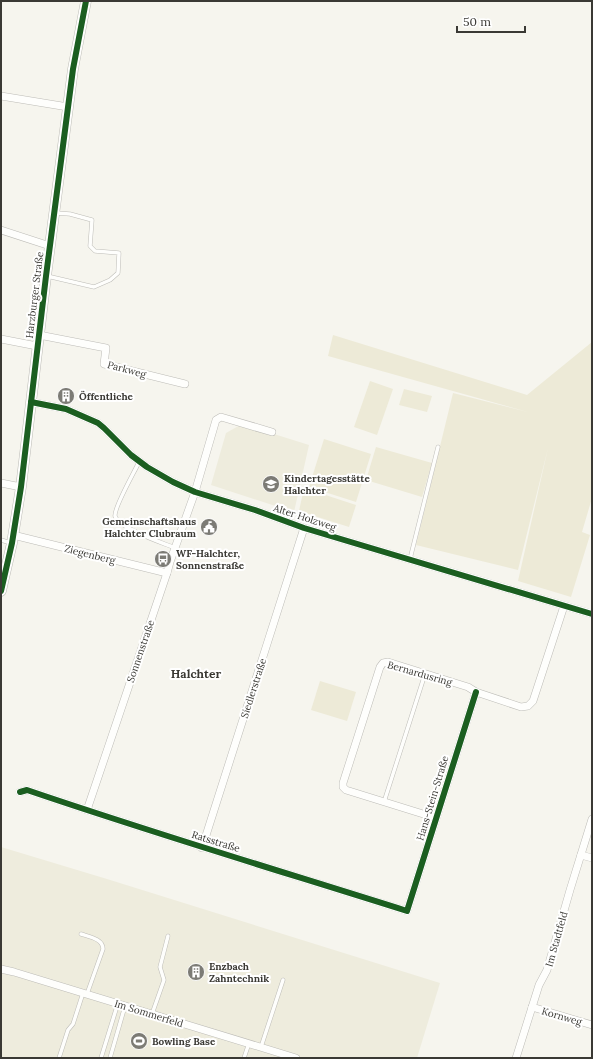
<svg xmlns="http://www.w3.org/2000/svg" width="593" height="1059" font-family="Lora,serif">
<style>
.built{fill:#eeecdd}
.green{fill:#edead7}
.lines{fill:none;stroke-linecap:round;stroke-linejoin:round}
.lane-casing{stroke:#bdbcb7;stroke-width:4.5}
.street-casing{stroke:#bdbcb7;stroke-width:8}
.secondary-casing{stroke:#bdbcb7;stroke-width:11}
.lane{stroke:#fefefc;stroke-width:3.5}
.street{stroke:#fefefc;stroke-width:7}
.secondary{stroke:#fefefc;stroke-width:10}
.cycleway-casing{stroke:#fff;stroke-width:8}
.cycleway{stroke:#1b5e20;stroke-width:6}
.labels{text-anchor:middle;stroke-width:4;stroke-linejoin:round;paint-order:stroke}
.street-label{font-size:10px;fill:#3a3934;stroke:#fff}
.poi-label{font-size:10px;font-weight:bold;fill:#3a3934;stroke:#fff;text-anchor:start}
.quarter-label{font-size:12px;font-weight:bold;fill:#3a3934;stroke:#fff}
</style>
<rect width="100%" height="100%" fill="#f6f5ee"/>
<g class="built">
<polygon points="242,424 309,445 294,512 211,485 226,433"/>
<polygon points="1,847 107,879 440,983 417,1058 1,1058"/>
</g>
<g class="green">
<polygon points="333,335 527,395 592,342 592,498 582,532 590,535 571,597 518,581 548,448 518,570 416,545 453,393 528,412 328,356"/>
<polygon points="370,381 393,389 377,435 354,427"/>
<polygon points="404,389 432,396 427,412 399,405"/>
<polygon points="324,439 371,454 356,502 309,487"/>
<polygon points="376,447 432,463 422,497 366,480"/>
<polygon points="304,488 356,505 349,527 299,511"/>
<polygon points="320,681 356,692 347,721 311,710"/>
</g>
<g class="lines">
<g class="lane-casing">
<g id="lane">
<polyline points="47,276 94,287 110,280 118,273 119,253 95,251 90,246 92,220 70,214 56,213"/>
<path d="M139 462C135 471 114 507 115 516 118 528 163 543 175 548"/>
<polyline points="1,540 11,543"/>
<polyline points="410,559 438,447"/>
<polyline points="384,802 425,674"/>
<path d="M81 934C90 937 103 939 103 949L87 994"/>
<polyline points="152,1014 164,980 160,967 168,936"/>
<polyline points="261,1047 283,980"/>
<polyline points="59,1058 68,1030 73,1024 83,993"/>
<polyline points="101,1058 118,1003"/>
<polyline points="110,1058 125,1006"/>
<polyline points="244,1058 249,1043"/>
</g>
</g>
<g class="street-casing">
<g id="street">
<polyline points="1,96 68,107"/>
<polyline points="1,230 50,246"/>
<polyline points="39,335 106,348 104,364 185,384"/>
<polyline points="1,339 37,346"/>
<polyline points="31,402 66,409 98,423 104,428 131,455 147,467 173,482 195,492 255,510 304,528 592,614"/>
<polyline points="1,483 21,487"/>
<polyline points="13,535 167,573"/>
<path d="M20 792 27 790C153 833 280 871 407 911L476 692"/>
<polyline points="87,810 167,573 170,562 195,492 216,420 221,417 272,432"/>
<polyline points="436,818 346,790 343,787 343,783 380,667 383,663 388,662 468,687 476,692 521,707 528,706 533,701 564,606"/>
<polyline points="202,848 304,528"/>
<polyline points="581,855 592,858"/>
<polyline points="1,969 14,972 296,1058"/>
<polyline points="532,1007 592,1025"/>
<polyline points="516,1058 517,1055 539,985 547,970 570,890 592,819"/>
</g>
</g>
<g class="secondary-casing">
<polyline id="secondary" points="1,591 12,543 21,487 46,276 73,69 86,1"/>
</g>
<use href="#lane" class="lane"/>
<use href="#street" class="street"/>
<use href="#secondary" class="secondary"/>
<g class="cycleway-casing">
<g id="cycleway">
<polyline points="31,402 66,409 98,423 104,428 131,455 147,467 173,482 195,492 255,510 304,528 592,614"/>
<polyline points="1,591 12,543 21,487 46,276 73,69 86,1"/>
<path d="M20 792 27 790C153 833 280 871 407 911L476 692"/>
</g>
</g>
<use href="#cycleway" class="cycleway"/>
</g>
<defs>
<g id="building-disc" transform="scale(0.9)"><circle r="9.5" fill="#7c7b75" stroke="#fff"/><path d="M-4-6H4V6H1V3H-1V6H-4ZM-2.5-4.3h1.7v1.8h-1.7ZM.8-4.3h1.7v1.8H.8ZM-2.5-1h1.7V.8h-1.7ZM.8-1h1.7V.8H.8Z" fill="#fff"/></g>
<g id="school-disc" transform="scale(0.9)"><circle r="9.5" fill="#7c7b75" stroke="#fff"/><path d="M0-5L7-2L0 1L-7-2ZM-4 1L0 2.5L4 1V4Q0 6-4 4Z" fill="#fff"/></g>
<g id="civic-disc" transform="scale(0.9)"><circle r="9.5" fill="#7c7b75" stroke="#fff"/><path d="M-.6-6.5H3V-4.5H.6V-3L4-1V1h2V6H-6V1h2V-1L-.6-3ZM-1.2 2.5V6h2.4V2.5Z" fill="#fff"/></g>
<g id="bus-disc" transform="scale(0.9)"><circle r="9.5" fill="#7c7b75" stroke="#fff"/><path d="M-5-6H5V4H4V6H2V4H-2V6H-4V4H-5ZM-3.5-4V0h7V-4ZM-3.5 1.2v1.5H-2V1.2ZM2 1.2v1.5H3.5V1.2Z" fill="#fff"/></g>
<g id="stadium-disc" transform="scale(0.9)"><circle r="9.5" fill="#7c7b75" stroke="#fff"/><path d="M0-5a6.5 5 0 1 0 0 10a6.5 5 0 1 0 0-10ZM-3.5-1.8h7v3.6h-7Z" fill="#fff"/></g>
</defs>
<g fill-rule="evenodd">
<use href="#building-disc" x="66" y="396"/>
<use href="#school-disc" x="271" y="484"/>
<use href="#civic-disc" x="209" y="527"/>
<use href="#bus-disc" x="163" y="559"/>
<use href="#building-disc" x="196" y="972"/>
<use href="#stadium-disc" x="139" y="1041"/>
</g>
<g class="labels">
<g class="street-label">
<text transform="translate(34 295) rotate(-83)" y="4">Harzburger Straße</text>
<text transform="translate(127 369) rotate(15)" y="4">Parkweg</text>
<text transform="translate(305 517) rotate(18)" y="4">Alter Holzweg</text>
<text transform="translate(90 554) rotate(14)" y="4">Ziegenberg</text>
<text transform="translate(140 651) rotate(-71)" y="4">Sonnenstraße</text>
<text transform="translate(420 673) rotate(16)" y="4">Bernardusring</text>
<text transform="translate(253 688) rotate(-72)" y="4">Siedlerstraße</text>
<text transform="translate(432 798) rotate(-73)" y="4">Hans-Stein-Straße</text>
<text transform="translate(216 841) rotate(17)" y="4">Ratsstraße</text>
<text transform="translate(556 939) rotate(-74)" y="4">Im Stadtfeld</text>
<text transform="translate(149 1013) rotate(17)" y="4">Im Sommerfeld</text>
<text transform="translate(562 1016) rotate(16)" y="4">Kornweg</text>
</g>
<g class="poi-label">
<text x="79" y="400">Öffentliche</text>
<text x="284" y="482">Kindertagesstätte<tspan x="284" dy="12">Halchter</tspan></text>
<text x="196" y="525" text-anchor="end">Gemeinschaftshaus<tspan x="196" dy="12">Halchter Clubraum</tspan></text>
<text x="176" y="557">WF-Halchter,<tspan x="176" dy="12">Sonnenstraße</tspan></text>
<text x="209" y="970">Enzbach<tspan x="209" dy="12">Zahntechnik</tspan></text>
<text x="152" y="1045">Bowling Base</text>
</g>
<g class="quarter-label">
<text x="196" y="678">Halchter</text>
</g>
</g>
<rect width="593" height="1059" fill="none" stroke="#3a3934" stroke-width="4"/>
<path d="M457 26v6h68v-6" fill="none" stroke="#3a3934" stroke-width="2"/>
<text x="463" y="26" font-size="12" fill="#3a3934" stroke="#ffffff" stroke-width="3" paint-order="stroke">50 m</text>
</svg>
